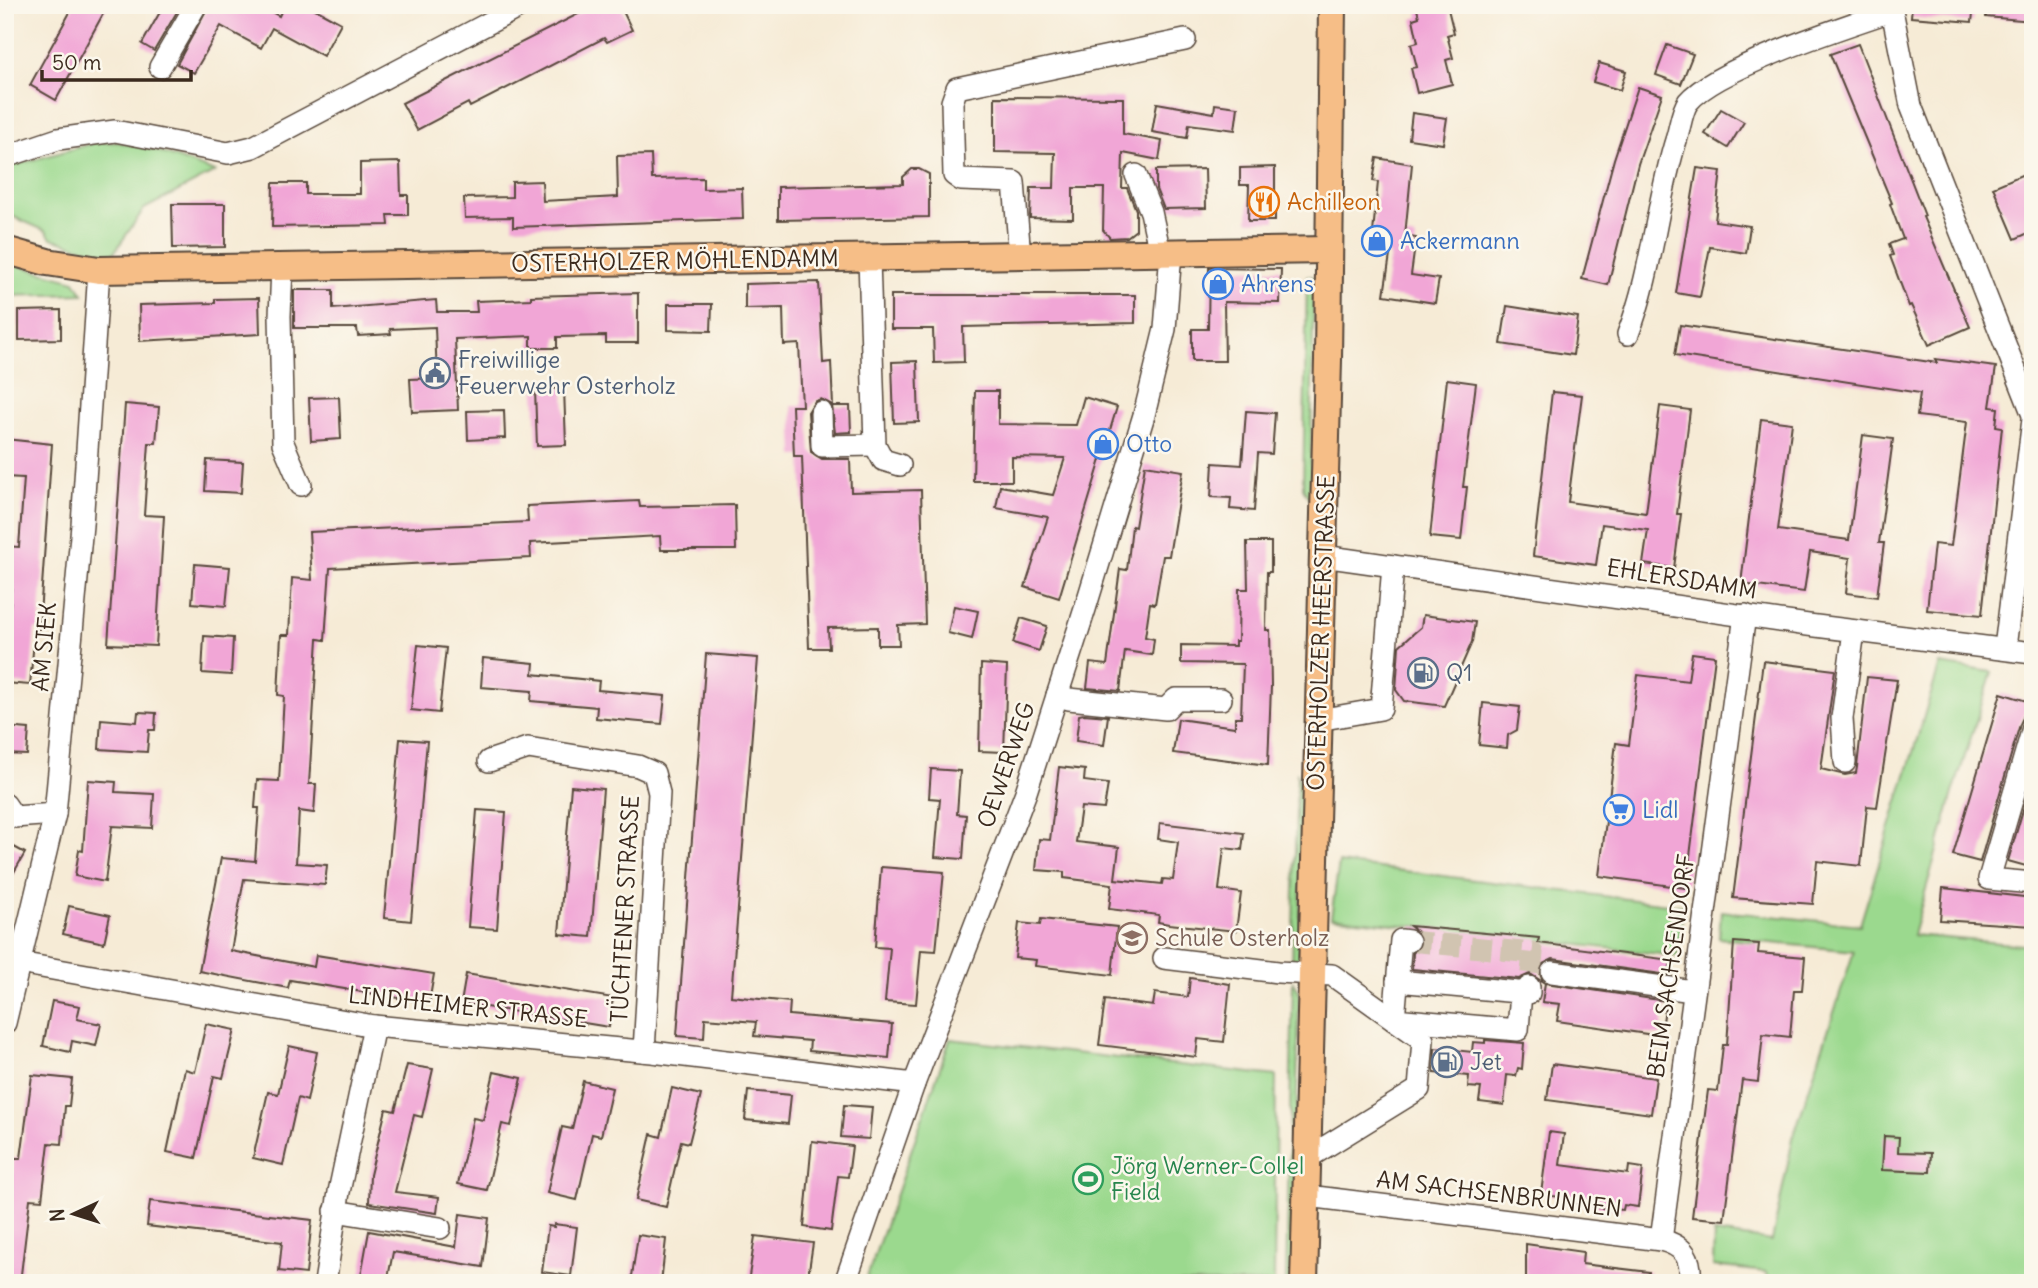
<svg xmlns="http://www.w3.org/2000/svg" width="2038" height="1288" font-family="Delius,sans-serif">
<style>
.green{fill:#9bd98e;stroke:#6b8256;stroke-width:2}
.building{fill:#f1a6d6}
.lines{fill:none;stroke-linecap:round;stroke-linejoin:round}
.minor-tunnel{stroke:#d1c4b1;stroke-width:21;stroke-dasharray:21 10;stroke-linecap:butt}
.minor-casing{stroke:#57473a;stroke-width:24}
.major-casing{stroke:#57473a;stroke-width:30}
.minor{stroke:#fff;stroke-width:21}
.major{stroke:#f6be87;stroke-width:26}
.labels{text-anchor:middle;stroke-width:5;stroke-linejoin:round;paint-order:stroke}
.food-label{font-size:23px;fill:#c56008;stroke:#fbf7ec;text-anchor:start}
.shop-label{font-size:23px;fill:#366cbe;stroke:#fbf7ec;text-anchor:start}
.street-label{font-size:23px;fill:#3b2a1e;stroke:#fbf7ec}
.service-label{font-size:23px;fill:#4e5e75;stroke:#fbf7ec;text-anchor:start}
.education-label{font-size:23px;fill:#785e54;stroke:#fbf7ec;text-anchor:start}
.leisure-label{font-size:23px;fill:#27864d;stroke:#fbf7ec;text-anchor:start}
</style>
<rect width="100%" height="100%" fill="#fbf7ec"/>
<filter id="ink" filterUnits="userSpaceOnUse"><feTurbulence type="fractalNoise" baseFrequency=".0143" numOctaves="2"/><feDisplacementMap in="SourceGraphic" scale="14" xChannelSelector="R" yChannelSelector="G"/><feConvolveMatrix kernelMatrix="1 2 1 2 8 2 1 2 1" color-interpolation-filters="sRGB"/></filter>
<filter id="wash" filterUnits="userSpaceOnUse"><feTurbulence type="fractalNoise" baseFrequency=".00686" numOctaves="4" result="noise"/><feDisplacementMap in="SourceGraphic" scale="28" xChannelSelector="R" yChannelSelector="G"/><feGaussianBlur stdDeviation="1.57" result="paint"/><feColorMatrix in="noise" values="0 0 0 0 0 0 0 0 0 0 0 0 0 0 0 0 0 1.4 0 .05"/><feComposite in="paint" operator="in"/></filter>
<g filter="url(#wash)">
<rect width="100%" height="100%" fill="#f6ebd6"/>
<g class="green">
<polygon points="118,142 158,151 215,172 144,209 111,257 51,238 46,231 5,213 5,168 94,143"/>
<polygon points="5,262 75,281 83,294 5,296"/>
<polygon points="1307,276 1314,277 1310,500 1303,488"/>
<polygon points="1940,664 1992,672 1953,793 1913,935 2033,946 2033,1283 1769,1283 1766,1272 1713,1266 1714,1233 1772,1241 1793,1138 1854,951 1719,938 1721,911 1860,925"/>
<polygon points="1297,775 1303,785 1299,965 1292,968"/>
<polygon points="1339,863 1684,906 1677,956 1331,917"/>
<polygon points="1293,982 1299,991 1293,1283 1286,1283"/>
<polygon points="950,1039 1276,1076 1274,1283 865,1283"/>
</g>
<g id="blocks">
<g class="building">
<polygon points="74,5 108,5 56,100 30,85"/>
<polygon points="164,5 181,5 154,51 142,44"/>
<polygon points="209,5 259,5 279,16 284,5 308,5 341,23 323,56 272,28 261,48 221,26 194,73 177,64"/>
<polygon points="596,5 620,5 632,30 607,42 604,38 470,107 468,103 417,130 402,103"/>
<polygon points="1416,5 1447,5 1454,33 1447,35 1453,58 1446,60 1452,84 1417,93 1411,68 1417,67 1411,44 1418,42 1413,19 1419,17"/>
<polygon points="1912,5 1974,5 1972,22 1911,17"/>
<polygon points="1986,5 2033,5 2033,21 1986,17"/>
<polygon points="1858,44 1925,216 1923,217 1970,327 1929,345 1911,305 1909,306 1890,256 1893,255 1889,244 1903,239 1890,204 1892,203 1830,54"/>
<polygon points="1667,45 1693,54 1681,84 1656,75"/>
<polygon points="1599,63 1626,71 1620,90 1593,82"/>
<polygon points="1638,87 1662,95 1638,164 1608,285 1582,279 1614,159"/>
<polygon points="995,97 1123,98 1123,134 1162,141 1159,160 1123,153 1122,188 1127,188 1136,210 1136,230 1127,237 1110,238 1103,230 1104,188 1073,188 1073,219 1030,218 1031,188 1054,188 1055,153 995,152"/>
<polygon points="1157,103 1214,113 1215,104 1238,107 1235,130 1189,124 1187,138 1152,132"/>
<polygon points="1721,109 1744,122 1728,148 1705,134"/>
<polygon points="1412,113 1447,118 1443,144 1409,139"/>
<polygon points="651,155 652,179 703,178 703,189 742,188 743,219 513,227 513,217 465,218 464,198 512,197 512,182 542,181 543,201 618,197 617,156"/>
<polygon points="1377,158 1412,164 1405,236 1416,238 1411,275 1439,279 1435,303 1384,295 1390,255 1371,253 1378,182 1373,181"/>
<polygon points="400,162 401,195 408,195 408,215 388,215 389,225 272,227 273,183 306,183 306,194 360,194 360,163"/>
<polygon points="1275,167 1275,221 1248,221 1249,185 1240,185 1240,168"/>
<polygon points="1697,168 1721,171 1715,221 1750,226 1746,253 1710,247 1700,297 1676,293"/>
<polygon points="912,169 919,169 929,174 929,217 778,220 778,187 903,184 903,177"/>
<polygon points="1205,169 1206,208 1164,209 1156,189 1156,170"/>
<polygon points="2026,173 2033,190 2033,231 2015,239 1993,187"/>
<polygon points="172,204 225,204 225,247 173,248"/>
<polygon points="1209,268 1281,269 1280,303 1224,302 1225,361 1192,361 1192,329 1208,329"/>
<polygon points="819,282 823,363 831,362 833,406 850,406 851,432 835,433 832,405 821,399 815,401 808,412 811,452 822,459 850,459 851,492 921,490 925,624 898,625 899,645 878,645 878,627 828,628 829,648 809,648 802,456 794,456 792,406 802,406 799,344 784,345 783,308 745,309 745,284"/>
<polygon points="294,290 333,290 333,309 436,300 437,312 477,312 476,301 531,299 531,296 638,293 638,343 606,343 606,336 557,337 557,348 531,348 531,336 455,339 458,410 412,412 410,379 437,378 435,327 390,329 391,334 358,336 357,328 294,328"/>
<polygon points="891,295 1135,295 1135,323 963,327 964,362 934,363 933,329 891,329"/>
<polygon points="259,298 260,334 140,341 139,305 215,303 215,299"/>
<polygon points="668,304 712,304 711,331 668,330"/>
<polygon points="1507,306 1578,317 1573,355 1501,344"/>
<polygon points="61,310 61,339 19,340 19,311"/>
<polygon points="1680,325 1937,363 1935,359 1996,367 1990,407 1998,408 1996,426 2002,427 1982,615 1927,610 1934,544 1951,546 1967,422 1917,416 1920,393 1675,355"/>
<polygon points="917,361 919,422 894,423 892,362"/>
<polygon points="1447,379 1476,383 1463,487 1467,487 1461,540 1430,537"/>
<polygon points="564,388 566,445 537,446 535,390"/>
<polygon points="975,391 998,391 998,424 1076,425 1084,397 1117,407 1059,598 1025,587 1048,517 996,508 1000,486 1053,495 1065,458 1012,457 1012,481 973,481"/>
<polygon points="1552,392 1582,395 1568,502 1646,513 1660,406 1690,410 1677,514 1681,514 1674,568 1643,564 1648,530 1602,524 1596,565 1533,556"/>
<polygon points="339,397 341,439 311,441 309,398"/>
<polygon points="125,404 159,407 156,443 149,443 144,515 164,516 156,646 108,644"/>
<polygon points="504,410 505,438 468,440 467,411"/>
<polygon points="1246,411 1275,413 1272,454 1258,453 1254,511 1230,509 1231,498 1211,497 1213,463 1242,465"/>
<polygon points="1761,419 1792,423 1778,530 1849,540 1863,435 1893,439 1879,543 1884,543 1877,597 1846,593 1850,558 1810,552 1804,592 1741,584"/>
<polygon points="5,439 52,444 39,629 35,629 30,685 5,683 12,577 5,576 5,546 19,547 24,478 5,477"/>
<polygon points="207,460 243,462 241,493 205,491"/>
<polygon points="1145,465 1183,471 1169,556 1163,556 1155,604 1150,603 1145,637 1154,639 1152,655 1125,651 1120,691 1087,688 1090,663 1107,665 1120,569 1127,570 1132,526 1135,527"/>
<polygon points="639,501 640,507 735,505 736,550 661,550 660,536 530,543 531,558 330,568 325,640 318,639 309,784 316,784 314,813 299,811 296,863 327,865 325,885 244,879 231,951 314,967 316,955 434,974 429,1003 290,980 288,988 199,971 221,858 255,861 259,808 255,808 257,780 279,781 284,696 278,695 281,635 289,635 292,578 312,580 309,532 528,522 527,506"/>
<polygon points="1247,542 1271,542 1271,572 1267,572 1266,630 1270,630 1271,686 1268,765 1173,753 1178,719 1235,727 1235,717 1241,717 1243,664 1181,663 1181,645 1235,646 1235,641 1238,641 1239,589 1248,589"/>
<polygon points="195,564 230,567 226,606 192,603"/>
<polygon points="954,606 978,611 972,639 948,633"/>
<polygon points="1423,615 1475,622 1472,642 1444,706 1404,701 1396,690 1399,646 1421,627"/>
<polygon points="1021,618 1047,626 1039,651 1013,643"/>
<polygon points="204,636 233,638 231,675 202,673"/>
<polygon points="418,645 446,648 439,713 411,710"/>
<polygon points="1692,653 1715,656 1686,888 1599,876 1616,743 1629,745 1638,675 1688,681"/>
<polygon points="706,654 758,658 731,996 790,1002 789,1015 892,1024 889,1058 809,1051 810,1041 754,1036 756,1022 705,1018 704,1038 677,1036"/>
<polygon points="483,658 534,663 533,674 599,681 598,690 665,696 662,724 596,718 597,707 531,701 532,691 481,687"/>
<polygon points="1763,661 1835,670 1821,769 1845,775 1856,773 1857,767 1867,677 1897,680 1877,807 1867,806 1861,866 1817,861 1813,904 1733,898"/>
<polygon points="981,664 1007,666 1004,752 979,751"/>
<polygon points="2001,693 2030,702 2020,724 1980,862 1953,855"/>
<polygon points="1483,703 1520,707 1517,730 1508,735 1507,748 1479,745"/>
<polygon points="138,712 156,713 155,730 149,730 147,752 99,749 101,719 137,722"/>
<polygon points="1084,714 1108,716 1104,745 1076,741 1079,715"/>
<polygon points="5,727 29,729 27,755 5,754"/>
<polygon points="400,739 427,741 411,921 384,918"/>
<polygon points="1059,767 1085,770 1084,781 1108,784 1104,809 1081,807 1076,842 1119,847 1115,879 1162,884 1163,879 1173,880 1178,842 1158,839 1160,823 1244,833 1242,850 1224,848 1219,890 1241,893 1236,931 1169,924 1158,922 1159,915 1109,909 1112,884 1064,878 1064,872 1036,870 1039,839 1050,840"/>
<polygon points="931,769 960,771 957,814 966,815 963,859 935,857 940,799 929,798"/>
<polygon points="88,780 116,782 115,792 154,794 152,828 112,826 105,882 75,876 79,850 83,851"/>
<polygon points="571,786 603,789 591,937 559,934"/>
<polygon points="2030,786 2033,786 2033,868 2008,861"/>
<polygon points="477,810 506,812 497,929 468,927"/>
<polygon points="5,842 25,853 5,888"/>
<polygon points="881,867 944,872 936,951 921,950 916,1004 885,1002 890,948 875,947"/>
<polygon points="1943,888 2033,898 2033,926 1940,920"/>
<polygon points="69,906 110,915 104,943 63,934"/>
<polygon points="1041,919 1117,927 1112,975 1035,966 1036,960 1015,958 1019,923 1040,925"/>
<polygon points="1410,926 1539,938 1538,943 1671,960 1669,975 1553,959 1541,965 1539,971 1543,982 1530,974 1519,979 1412,969 1413,953 1422,942 1421,935"/>
<polygon points="1734,942 1759,944 1758,953 1805,957 1802,990 1794,990 1790,1037 1763,1034 1758,1082 1742,1080 1724,1220 1692,1217 1708,1090 1718,1091 1723,1045 1727,1045"/>
<polygon points="466,974 613,998 609,1027 461,1003"/>
<polygon points="1190,978 1230,984 1224,1042 1198,1039 1196,1057 1099,1045 1105,1000 1153,1006 1155,993 1188,997"/>
<polygon points="1545,983 1666,1001 1661,1036 1557,1021 1560,1004 1542,1002"/>
<polygon points="52,1001 80,1006 77,1019 101,1024 96,1046 72,1041 70,1052 43,1046"/>
<polygon points="206,1024 235,1030 223,1078 214,1076 196,1158 167,1152 185,1069 195,1072"/>
<polygon points="1485,1040 1524,1043 1522,1069 1518,1068 1516,1076 1507,1075 1504,1105 1479,1102 1481,1088 1468,1087 1469,1076 1434,1073 1435,1048 1472,1052 1473,1042 1485,1043"/>
<polygon points="289,1046 317,1052 307,1101 298,1098 283,1165 253,1158 268,1092 278,1094"/>
<polygon points="1552,1064 1656,1078 1651,1114 1547,1100"/>
<polygon points="407,1065 433,1069 422,1117 414,1115 395,1192 439,1197 437,1213 369,1203 370,1175 386,1109 395,1111"/>
<polygon points="494,1072 522,1078 511,1126 502,1124 487,1190 458,1184 473,1118 483,1120"/>
<polygon points="32,1075 72,1079 69,1106 65,1106 62,1144 49,1143 42,1200 30,1199 20,1283 5,1283 5,1206 8,1206 14,1158 21,1158"/>
<polygon points="583,1081 612,1088 601,1136 592,1134 577,1200 547,1193 562,1127 572,1129"/>
<polygon points="672,1088 701,1095 689,1143 681,1141 666,1207 636,1200 651,1134 661,1137"/>
<polygon points="748,1091 791,1095 788,1124 745,1120"/>
<polygon points="844,1105 872,1107 869,1139 841,1137"/>
<polygon points="1549,1132 1564,1134 1560,1165 1628,1174 1629,1166 1643,1168 1638,1207 1624,1205 1623,1210 1593,1207 1564,1203 1565,1198 1541,1194"/>
<polygon points="1884,1136 1899,1137 1898,1152 1931,1153 1930,1172 1882,1170"/>
<polygon points="812,1141 852,1146 848,1177 838,1176 831,1231 804,1227"/>
<polygon points="150,1201 312,1220 306,1274 279,1271 282,1242 147,1226"/>
<polygon points="460,1214 489,1218 483,1267 393,1252 387,1283 360,1281 369,1231 456,1247"/>
<polygon points="554,1224 577,1227 571,1276 542,1272 548,1226 554,1227"/>
<polygon points="638,1235 666,1239 661,1283 631,1283"/>
<polygon points="755,1236 813,1243 807,1283 748,1283"/>
<polygon points="1526,1244 1583,1252 1582,1264 1649,1272 1649,1283 1526,1283"/>
</g>
</g>
</g>
<g filter="url(#ink)">
<use href="#blocks" fill-opacity="0" stroke="#57473a" stroke-width="2"/>
<g class="lines">
<polyline class="minor-tunnel" points="1409,941 1533,953 1530,981"/>
<g class="minor-casing">
<g id="minor">
<polyline points="1891,5 1911,106 2033,415"/>
<polyline points="160,67 196,5"/>
<polyline points="5,157 58,139 115,131 228,153 253,147 523,5"/>
<polyline points="1136,175 1151,212 1160,253"/>
<polyline points="1020,257 1014,182 961,180 954,175 952,102 957,88 1185,40"/>
<polyline points="869,259 875,445 883,460 900,465"/>
<polyline points="282,267 280,316 283,443 301,485"/>
<path d="M1628 334C1653 271 1656 202 1677 137 1680 127 1682 110 1688 102 1716 68 1846 26 1891 11"/>
<polyline points="821,412 822,446 875,445"/>
<polyline points="1323,556 1808,625 2033,653"/>
<polyline points="2005,648 2033,419"/>
<polyline points="1057,695 1069,699 1166,709 1176,699 1221,699"/>
<polyline points="1318,720 1381,709 1393,566"/>
<polyline points="2033,728 1989,879 2033,883"/>
<polyline points="489,761 528,748 638,766 654,773 659,793 644,1051"/>
<polyline points="1845,762 1842,718 1854,631"/>
<polyline points="5,804 14,817 55,814"/>
<polyline points="1409,941 1401,940 1394,1019 1518,1030 1521,992"/>
<polyline points="1164,958 1278,972 1332,975 1423,1040 1419,1089 1309,1157"/>
<polyline points="19,963 374,1026 652,1052 914,1084"/>
<polyline points="1552,972 1693,991"/>
<polyline points="1397,981 1529,993 1529,987"/>
<polyline points="5,1023 55,814 82,525 99,270"/>
<path d="M1308 1196 1661 1240C1685 1246 1692 1258 1690 1283"/>
<polyline points="335,1211 440,1228"/>
<polyline points="1661,1240 1745,615"/>
<polyline points="325,1283 339,1192 374,1026"/>
<polyline points="845,1283 914,1084 1026,792 1085,609 1144,415 1165,329 1171,252"/>
</g>
</g>
<g class="major-casing">
<g id="major">
<polyline points="5,250 47,262 99,270 1327,250"/>
<polyline points="1304,1283 1328,360 1332,5"/>
</g>
</g>
<use href="#minor" class="minor"/>
<use href="#major" class="major"/>
</g>
</g>
<defs>
<g id="restaurant-ring" transform="scale(1.575)"><circle r="9.5" fill="#fbf7ec" stroke="#e8710a" stroke-width="1.5"/><path d="M-5-6h1v4h1v-4h1v4h1v-4h1v5L-1.5 .5V6h-2V.5L-5-1ZM5-6V6H3V1.5H1.5Q1.5-4 5-6Z" fill="#e8710a"/></g>
<g id="shop-ring" transform="scale(1.575)"><circle r="9.5" fill="#fbf7ec" stroke="#3f7fe0" stroke-width="1.5"/><path d="M-5-2.5h2.3a2.7 3.5 0 0 1 5.4 0H5L5.5 6h-11ZM-1.5-2.5h3a1.5 2.3 0 0 0-3 0Z" fill="#3f7fe0"/></g>
<g id="civic-ring" transform="scale(1.575)"><circle r="9.5" fill="#fbf7ec" stroke="#5c6f8a" stroke-width="1.5"/><path d="M-.6-6.5H3V-4.5H.6V-3L4-1V1h2V6H-6V1h2V-1L-.6-3ZM-1.2 2.5V6h2.4V2.5Z" fill="#5c6f8a"/></g>
<g id="fuel-ring" transform="scale(1.575)"><circle r="9.5" fill="#fbf7ec" stroke="#5c6f8a" stroke-width="1.5"/><path d="M-5.5-6h7V0h2V4h1.3V-2.5L3-4.5l.8-.8L6-3V5H2.5V1h-1V6h-7ZM-4.2-4.7v3.2H.2V-4.7Z" fill="#5c6f8a"/></g>
<g id="supermarket-ring" transform="scale(1.575)"><circle r="9.5" fill="#fbf7ec" stroke="#3f7fe0" stroke-width="1.5"/><path d="M-6-5.5h2.5l.6 2H6L4.5 2H-2.5L-4.4-4H-6ZM-1.5 3.2a1.3 1.3 0 1 0 .1 0ZM3 3.2a1.3 1.3 0 1 0 .1 0Z" fill="#3f7fe0"/></g>
<g id="school-ring" transform="scale(1.575)"><circle r="9.5" fill="#fbf7ec" stroke="#8d6e63" stroke-width="1.5"/><path d="M0-5L7-2L0 1L-7-2ZM-4 1L0 2.5L4 1V4Q0 6-4 4Z" fill="#8d6e63"/></g>
<g id="stadium-ring" transform="scale(1.575)"><circle r="9.5" fill="#fbf7ec" stroke="#2e9e5b" stroke-width="1.5"/><path d="M0-5a6.5 5 0 1 0 0 10a6.5 5 0 1 0 0-10ZM-3.5-1.8h7v3.6h-7Z" fill="#2e9e5b"/></g>
</defs>
<g fill-rule="evenodd">
<use href="#restaurant-ring" x="1264" y="202"/>
<use href="#shop-ring" x="1377" y="241"/>
<use href="#shop-ring" x="1218" y="284"/>
<use href="#civic-ring" x="435" y="373"/>
<use href="#shop-ring" x="1103" y="444"/>
<use href="#fuel-ring" x="1423" y="673"/>
<use href="#supermarket-ring" x="1619" y="810"/>
<use href="#school-ring" x="1132" y="938"/>
<use href="#fuel-ring" x="1447" y="1062"/>
<use href="#stadium-ring" x="1088" y="1179"/>
</g>
<g class="labels">
<g class="food-label">
<text x="1287" y="210">Achilleon</text>
</g>
<g class="shop-label">
<text x="1400" y="249">Ackermann</text>
<text x="1241" y="292">Ahrens</text>
<text x="1126" y="452">Otto</text>
<text x="1642" y="818">Lidl</text>
</g>
<g class="street-label">
<text transform="translate(675 261) rotate(-1)" y="8">OSTERHOLZER MÖHLENDAMM</text>
<text transform="translate(1682 579) rotate(9)" y="8">EHLERSDAMM</text>
<text transform="translate(1321 633) rotate(-88)" y="8">OSTERHOLZER HEERSTRASSE</text>
<text transform="translate(44 647) rotate(-85)" y="8">AM SIEK</text>
<text transform="translate(1006 765) rotate(-71)" y="8">OEWERWEG</text>
<text transform="translate(625 909) rotate(-87)" y="8">TÜCHTENER STRASSE</text>
<text transform="translate(1671 966) rotate(-82)" y="8">BEIM SACHSENDORF</text>
<text transform="translate(468 1007) rotate(6)" y="8">LINDHEIMER STRASSE</text>
<text transform="translate(1499 1194) rotate(7)" y="8">AM SACHSENBRUNNEN</text>
</g>
<g class="service-label">
<text x="458" y="368">Freiwillige<tspan x="458" dy="26">Feuerwehr Osterholz</tspan></text>
<text x="1446" y="681">Q1</text>
<text x="1470" y="1070">Jet</text>
</g>
<g class="education-label">
<text x="1155" y="946">Schule Osterholz</text>
</g>
<g class="leisure-label">
<text x="1111" y="1174">Jörg Werner-Collel<tspan x="1111" dy="26">Field</tspan></text>
</g>
</g>
<rect width="2038" height="1288" fill="none" stroke="#fbf7ec" stroke-width="28"/>
<g transform="translate(74 1214) rotate(266)" stroke="#fbf7ec" stroke-width="5" paint-order="stroke">
<path d="M0-5L12 26L0 18L-12 26Z" fill="#3b2a1e"/>
<text y="-10" font-size="19" font-weight="bold" text-anchor="middle" fill="#3b2a1e">N</text>
</g>
<path d="M42 70v10h149v-10" fill="none" stroke="#3b2a1e" stroke-width="3.5"/>
<text x="52" y="70" font-size="21" fill="#3b2a1e" stroke="#fbf7ec" stroke-width="5" paint-order="stroke">50 m</text>
</svg>
